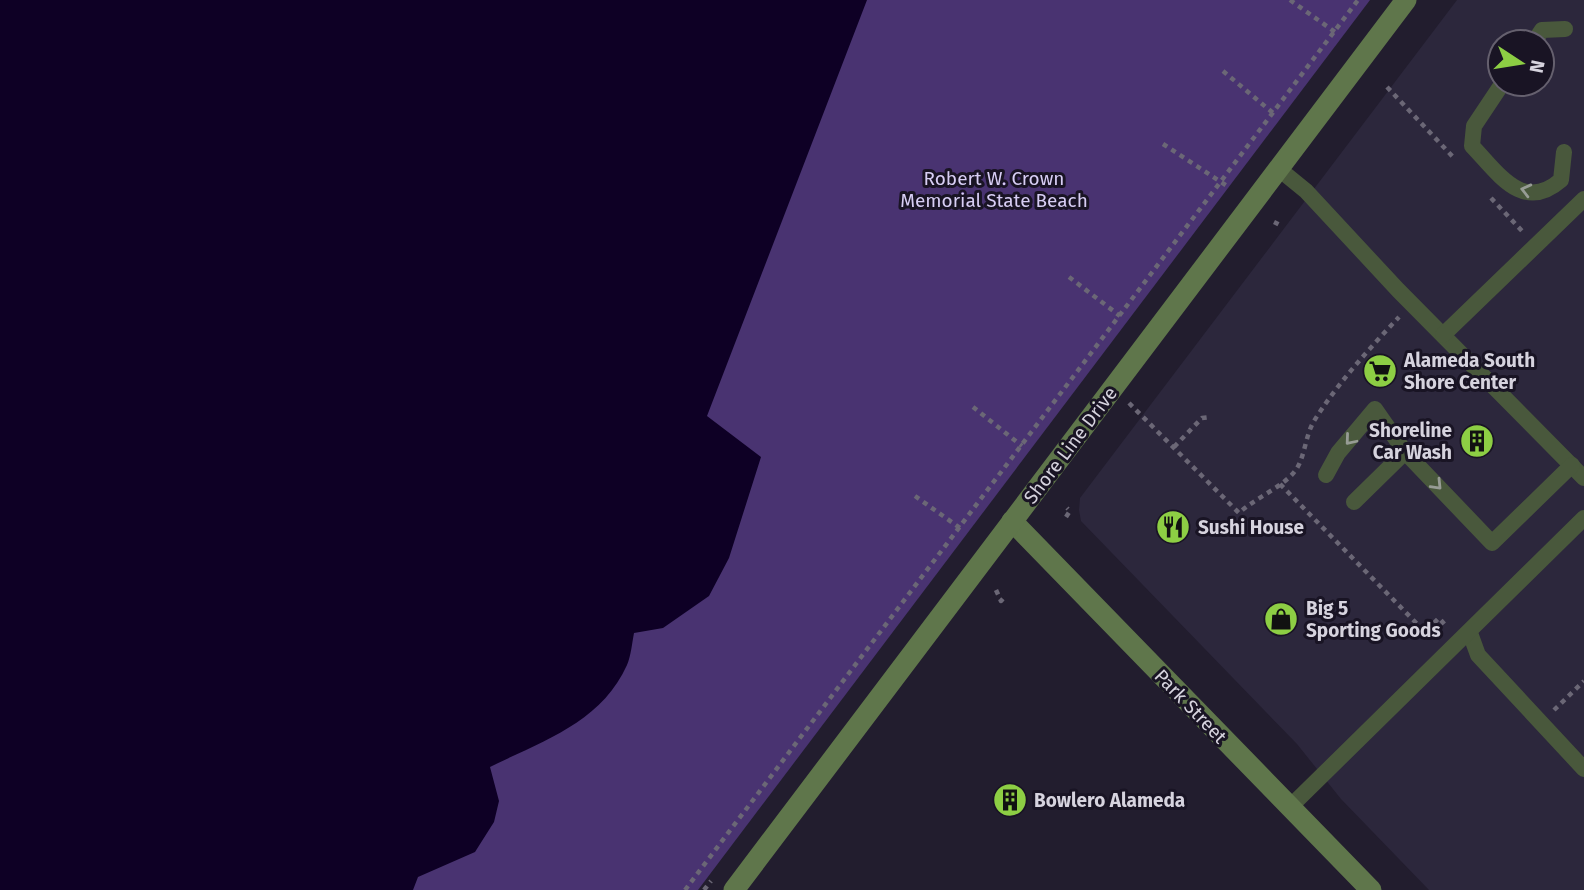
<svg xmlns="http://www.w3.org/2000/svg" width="1584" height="890" font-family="'Fira Sans',sans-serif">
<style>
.built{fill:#2c273c;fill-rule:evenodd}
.green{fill:#493371}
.water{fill:#0e0025}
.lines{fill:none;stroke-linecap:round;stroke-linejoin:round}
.path{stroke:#6b6776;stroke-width:4.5;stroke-dasharray:5 5;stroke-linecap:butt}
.lane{stroke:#49583c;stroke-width:16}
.secondary{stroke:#5f764b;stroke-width:21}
.oneway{stroke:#979c95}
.labels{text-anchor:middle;stroke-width:6;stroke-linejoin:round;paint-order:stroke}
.park-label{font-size:19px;fill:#d8cef5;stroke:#191424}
.poi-label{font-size:19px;font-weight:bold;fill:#d6d3de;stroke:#191424;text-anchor:start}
.street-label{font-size:19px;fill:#d6d3de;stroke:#191424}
</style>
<rect width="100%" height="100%" fill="#221d2e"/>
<path class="built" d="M1457 0H1584V890H1429L1341 799 1297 744 1081 521 1079 510 1080 498ZM1500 42H1542V84H1500Z"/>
<polygon class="green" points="0,0 1370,0 698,890 0,890"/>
<path class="water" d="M0 0H867L707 416 761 457 729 558 709 596 663 628 634 633C632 643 631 656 627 665 601 723 542 741 490 767L499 801 494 822 475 852 418 877 413 890H0Z"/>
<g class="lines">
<g class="path">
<polyline points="1290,0 1335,32"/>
<polyline points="1223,71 1273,113"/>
<polyline points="1387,87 1454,158"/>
<polyline points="1163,144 1227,186"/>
<polyline points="1491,198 1523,232"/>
<polyline points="1274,222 1280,225"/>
<polyline points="1069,277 1120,316"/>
<path d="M1129 403 1239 513C1255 498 1283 487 1295 471 1305 458 1305 436 1314 421 1337 384 1369 349 1399 317"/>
<polyline points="973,407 1022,446"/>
<polyline points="1174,447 1202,418 1210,417"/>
<polyline points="1280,484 1425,632 1439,618 1446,626"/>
<polyline points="915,496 960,528"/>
<polyline points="1066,517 1070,511 1067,508"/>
<polyline points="996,590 1001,601 1006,595"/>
<polyline points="1554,710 1584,681"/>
<polyline points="685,890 1358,0"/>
<polyline points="704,890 711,881"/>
</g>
<g class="lane">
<polyline points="1534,42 1542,30 1565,29"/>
<path d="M1502 84 1474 126 1472 146C1499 174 1523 213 1561 180L1564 152"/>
<polyline points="1279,169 1306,191 1398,290 1584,478"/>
<polyline points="1443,335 1584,199"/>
<polyline points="1326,475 1338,453 1375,409 1405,452"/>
<polyline points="1354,502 1405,452 1492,543 1572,465"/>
<polyline points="1470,633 1478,655 1584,769"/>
<polyline points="1290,807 1584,518"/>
</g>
<g class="secondary">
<polyline points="1012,521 1371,890"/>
<polyline points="734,890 1406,0"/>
</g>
</g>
<defs><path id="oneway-chevron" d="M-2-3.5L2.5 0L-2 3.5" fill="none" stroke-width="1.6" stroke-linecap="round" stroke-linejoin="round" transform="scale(1.75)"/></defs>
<g class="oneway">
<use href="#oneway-chevron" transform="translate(1526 190) rotate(-166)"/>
<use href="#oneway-chevron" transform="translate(1350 440) rotate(130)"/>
<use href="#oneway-chevron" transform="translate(1437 485) rotate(46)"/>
</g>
<defs>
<g id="supermarket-disc" transform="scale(1.75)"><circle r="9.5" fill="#8dce44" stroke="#191424"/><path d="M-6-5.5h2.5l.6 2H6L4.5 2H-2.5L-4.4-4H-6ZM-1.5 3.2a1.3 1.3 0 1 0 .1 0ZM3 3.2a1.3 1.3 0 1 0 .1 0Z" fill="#111"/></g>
<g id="building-disc" transform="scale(1.75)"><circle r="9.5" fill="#8dce44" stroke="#191424"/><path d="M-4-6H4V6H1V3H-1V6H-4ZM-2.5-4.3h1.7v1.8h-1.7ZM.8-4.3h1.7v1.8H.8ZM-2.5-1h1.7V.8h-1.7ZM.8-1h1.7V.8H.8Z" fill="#111"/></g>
<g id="restaurant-disc" transform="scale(1.75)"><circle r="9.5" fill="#8dce44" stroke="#191424"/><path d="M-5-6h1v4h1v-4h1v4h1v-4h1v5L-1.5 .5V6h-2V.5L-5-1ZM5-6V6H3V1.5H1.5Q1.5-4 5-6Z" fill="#111"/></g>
<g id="shop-disc" transform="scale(1.75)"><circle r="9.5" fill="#8dce44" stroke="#191424"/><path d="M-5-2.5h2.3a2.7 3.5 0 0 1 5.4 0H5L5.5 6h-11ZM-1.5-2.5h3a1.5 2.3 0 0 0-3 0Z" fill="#111"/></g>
</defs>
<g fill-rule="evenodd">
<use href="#supermarket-disc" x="1380" y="371"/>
<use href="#building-disc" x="1477" y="441"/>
<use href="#restaurant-disc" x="1173" y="527"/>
<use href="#shop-disc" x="1281" y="619"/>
<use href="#building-disc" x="1010" y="800"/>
</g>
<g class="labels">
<g class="park-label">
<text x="994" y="185">Robert W. Crown<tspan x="994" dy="22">Memorial State Beach</tspan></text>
</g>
<g class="poi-label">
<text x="1404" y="367">Alameda South<tspan x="1404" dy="22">Shore Center</tspan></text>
<text x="1452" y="437" text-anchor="end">Shoreline<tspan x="1452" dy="22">Car Wash</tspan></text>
<text x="1198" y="534">Sushi House</text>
<text x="1306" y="615">Big 5<tspan x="1306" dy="22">Sporting Goods</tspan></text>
<text x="1034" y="807">Bowlero Alameda</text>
</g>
<g class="street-label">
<text transform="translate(1070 445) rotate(-53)" y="7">Shore Line Drive</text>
<text transform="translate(1191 706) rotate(46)" y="7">Park Street</text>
</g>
</g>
<g transform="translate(1521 63) rotate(102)"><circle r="33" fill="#191424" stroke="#65606e" stroke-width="2"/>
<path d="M0-5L12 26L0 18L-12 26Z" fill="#8dce44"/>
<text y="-10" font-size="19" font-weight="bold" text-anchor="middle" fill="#d6d3de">N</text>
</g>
</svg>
